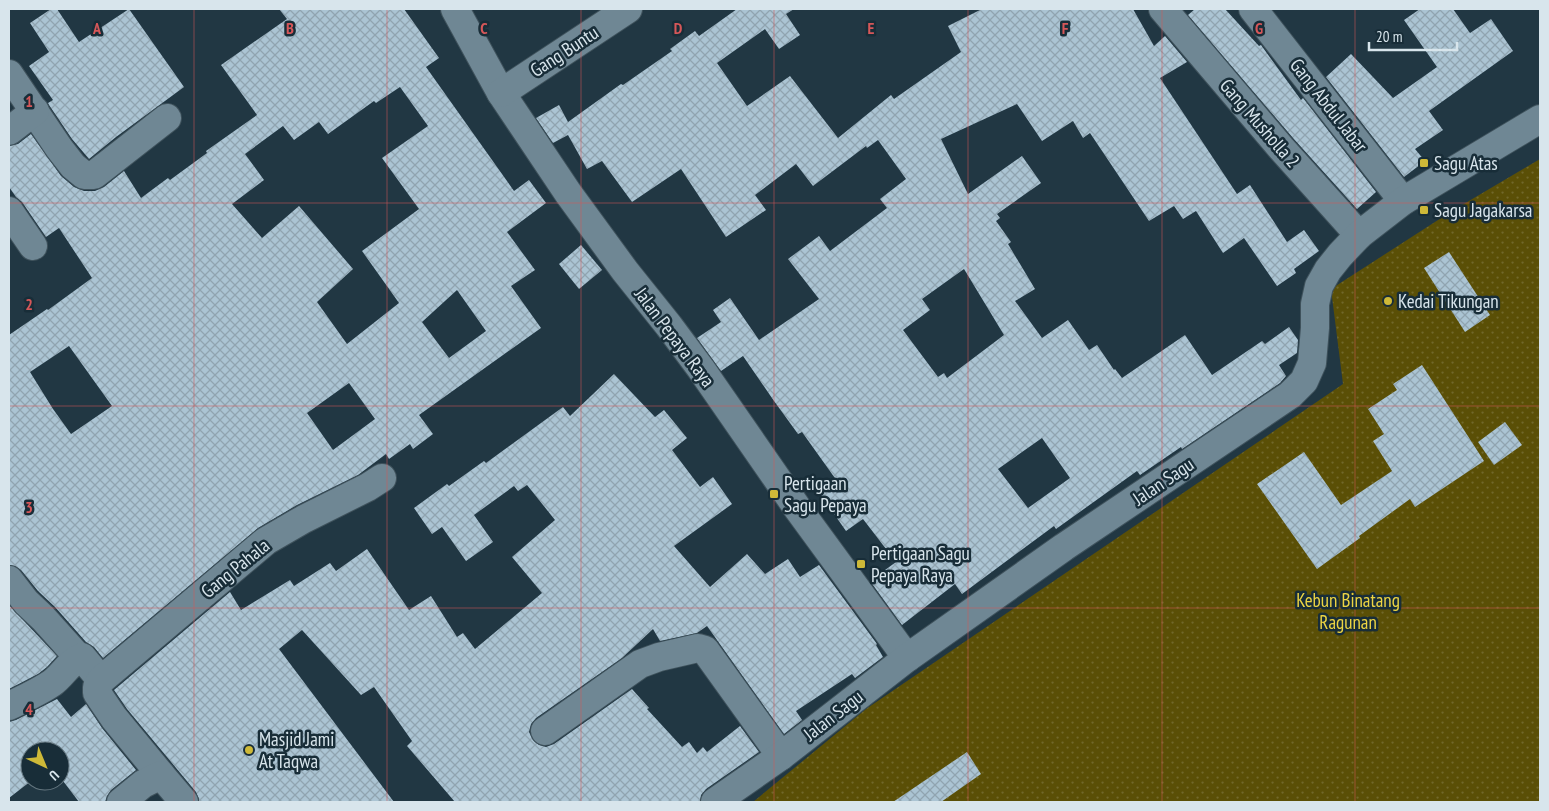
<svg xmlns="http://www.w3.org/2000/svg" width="1549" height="811" font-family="'PT Sans Narrow',sans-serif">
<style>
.green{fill:url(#green-dots)}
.building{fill:url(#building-cross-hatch);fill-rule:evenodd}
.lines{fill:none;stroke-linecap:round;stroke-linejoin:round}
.minor-casing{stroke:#3f525c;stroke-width:30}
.minor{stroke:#6f8794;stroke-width:28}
.grid{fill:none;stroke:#d65759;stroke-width:1;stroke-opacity:0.55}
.poi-dot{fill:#ceb938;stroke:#182d38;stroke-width:2}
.labels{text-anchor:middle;stroke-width:5;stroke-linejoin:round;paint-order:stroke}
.street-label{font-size:19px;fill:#d8e5ec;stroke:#182d38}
.poi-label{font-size:19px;fill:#d8e5ec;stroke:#182d38;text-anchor:start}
.park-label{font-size:19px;fill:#ecd443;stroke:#182d38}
.grid-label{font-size:16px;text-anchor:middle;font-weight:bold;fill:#d65759;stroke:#182d38;stroke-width:5;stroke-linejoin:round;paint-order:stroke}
</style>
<defs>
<pattern id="green-dots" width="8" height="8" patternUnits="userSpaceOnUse" patternTransform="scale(1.25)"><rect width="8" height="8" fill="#5a4f06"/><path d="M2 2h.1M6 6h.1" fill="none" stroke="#71682a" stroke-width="1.8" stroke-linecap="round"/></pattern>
<pattern id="building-cross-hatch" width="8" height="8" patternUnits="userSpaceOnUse" patternTransform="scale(1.25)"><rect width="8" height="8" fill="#abc4d3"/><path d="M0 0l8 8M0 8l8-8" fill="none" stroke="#90a4b0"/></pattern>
</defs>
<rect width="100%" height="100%" fill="#213743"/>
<polygon class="green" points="1540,159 1540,802 753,802 866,709 1343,384 1331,289 1452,211"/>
<g class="building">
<polygon points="51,9 57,9 79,42 129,9 184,87 116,137 89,159 72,139 49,105 48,103 53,100 29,66 49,52 30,23"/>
<path d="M279 9H404L439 58 426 67 514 191 529 180 546 203 507 232 535 270 511 286 541 328 419 415 433 434 413 449 410 444 389 459 386 454 358 475 297 505 258 528 103 658 94 647 86 642 55 607 38 591 21 570 15 566 9 565V335L47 309 48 310 92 278 59 228 46 237 22 202 16 197 9 187V146L18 144 31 134 61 176 74 187 84 191H95L104 187 124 171 141 198 168 178 170 180 207 153 206 151 257 115 221 65 287 19ZM400 87 428 126 382 158 419 209 362 251 399 303 347 344 317 302 353 269 299 206 262 238 232 204 264 180 245 154 283 126 294 140 319 122 328 134 374 101 376 103ZM457 290 486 331 449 358 422 322ZM69 346 112 406 71 434 53 409 30 372ZM349 383 375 419 333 450 307 413Z"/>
<path d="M737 9H794L786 14 800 35 779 49 765 29 717 63 747 106 790 76 838 138 891 95 894 99 961 52 948 26 982 9H1133L1154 46 1165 36 1187 62 1160 78 1237 194 1250 185 1287 242 1304 230 1319 251 1294 269 1296 273 1277 286 1244 238 1223 253 1196 211 1183 219 1174 206 1149 221 1090 133 1083 138 1073 121 1042 141 1017 104 941 139 968 194 1022 156 1041 183 997 214 1000 218 996 221 1011 242 1008 244 1035 289 1015 301 1042 338 1068 320 1089 350 1097 345 1114 370 1115 369 1122 378 1185 335 1212 375 1262 341 1265 344 1289 327 1298 340 1297 353 1279 365 1286 376 1280 383 1182 449 1181 447 1140 475 1137 471 1056 529 1054 526 962 594 955 584 902 625 870 581 896 562 863 519 846 531 820 494 837 481 802 432 798 434 774 401 743 356 721 371 697 338 721 322 713 310 730 298 759 340 819 299 788 259 819 236 830 251 887 208 880 199 906 179 878 140 867 148 866 146 813 186 796 164 755 195 766 210 726 237 681 169 632 202 602 161 587 169 568 135 553 143 536 118 559 105 568 122 621 84 623 85 672 51 670 49 695 31 699 36ZM964 269 1004 335 947 378 944 373 938 377 903 330 930 310 922 299ZM1042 438 1070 478 1028 508 998 469Z"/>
<polygon points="1195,9 1225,9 1259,46 1261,45 1301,100 1303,98 1376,192 1357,209 1293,138 1188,15"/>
<polygon points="1420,9 1453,9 1470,33 1491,19 1513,51 1429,111 1443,130 1415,149 1425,161 1404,177 1326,77 1351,54 1393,98 1437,67 1404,20"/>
<polygon points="581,245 602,270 579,289 559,264"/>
<polygon points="1449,252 1490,315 1465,332 1424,268"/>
<polygon points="1422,365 1484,461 1415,507 1410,499 1359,536 1360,538 1317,569 1257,484 1304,452 1341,505 1392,471 1373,441 1384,434 1368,409 1397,390 1393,384"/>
<polygon points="614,374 655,417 664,410 687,438 672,450 700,487 713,477 732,504 674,546 710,587 747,554 765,574 788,559 800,577 819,565 877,644 876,645 883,657 855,678 852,674 796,711 802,720 784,734 707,626 697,633 660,641 653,629 622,658 536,718 531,724 529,732 533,740 539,745 546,747 554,744 632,689 649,708 647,709 682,747 689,742 697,753 703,747 707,752 740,726 759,752 706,789 701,795 700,802 455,802 407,746 412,741 374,687 361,695 302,630 279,649 394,802 199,802 199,799 196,792 127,709 114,690 230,592 241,610 290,580 294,586 330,563 336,571 367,549 409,610 431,596 457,637 463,633 475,649 542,593 512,557 555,520 527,485 518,491 514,486 474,515 493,542 466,561 442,527 432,534 414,508 447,484 449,486 484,461 486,463 563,407 570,416"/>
<polygon points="1505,422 1522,445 1494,465 1478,442"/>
<polygon points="9,605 57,656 47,667 38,674 9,689"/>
<polygon points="57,699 71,717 86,704 102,728 136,770 111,790 107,796 105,802 79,802 60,777 60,751 30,751 31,781 9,798 9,722 16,720"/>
<polygon points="967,752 981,774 941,802 893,802"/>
</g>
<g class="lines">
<g class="minor-casing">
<g id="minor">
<polyline points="455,9 501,93 568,193 625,271 669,326 701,369 798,509 907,658"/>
<polyline points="1163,9 1281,148 1359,235"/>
<polyline points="1253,9 1403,201"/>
<polyline points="9,74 59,148 73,166 84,175 94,175 167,118"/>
<polyline points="501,93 628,9"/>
<polyline points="9,131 35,111"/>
<polyline points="9,211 33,246"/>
<polyline points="9,580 26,602 43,618 79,658"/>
<path d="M9 706C23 699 39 692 52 683 63 675 69 662 82 657L101 680"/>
<polyline points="545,731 640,664 659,657 698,648 705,650 781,756"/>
<polyline points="161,775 114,718 97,693 97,687 101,680 266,541 304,519 368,487 382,478"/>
<polyline points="121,802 143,784 161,775 184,802"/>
<polyline points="715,802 781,756 907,658 1064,547 1290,395 1304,381 1312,363 1315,328 1315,304 1319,286 1328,270 1340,255 1359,235 1403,201 1540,119"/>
</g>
</g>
<use href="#minor" class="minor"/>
</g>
<path class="grid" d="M194 9V802M387 9V802M581 9V802M774 9V802M968 9V802M1162 9V802M1355 9V802M9 203H1540M9 406H1540M9 608H1540"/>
<g class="poi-dot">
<rect x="1419" y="158" width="10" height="10" rx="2.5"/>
<rect x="1419" y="205" width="10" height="10" rx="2.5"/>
<circle cx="1388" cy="301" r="5"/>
<rect x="769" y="489" width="10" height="10" rx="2.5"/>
<rect x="856" y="559" width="10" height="10" rx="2.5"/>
<circle cx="249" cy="750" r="5"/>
</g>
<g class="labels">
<g class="street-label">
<text transform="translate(564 51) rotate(-33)" y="7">Gang Buntu</text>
<text transform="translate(1329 105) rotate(52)" y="7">Gang Abdul Jabar</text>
<text transform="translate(1260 123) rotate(49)" y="7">Gang Musholla 2</text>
<text transform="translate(675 337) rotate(53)" y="7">Jalan Pepaya Raya</text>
<text transform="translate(1163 481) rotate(-34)" y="7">Jalan Sagu</text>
<text transform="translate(235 568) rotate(-39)" y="7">Gang Pahala</text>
<text transform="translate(833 715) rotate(-38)" y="7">Jalan Sagu</text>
</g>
<g class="poi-label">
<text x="1434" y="170">Sagu Atas</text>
<text x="1434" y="217">Sagu Jagakarsa</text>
<text x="1398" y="308">Kedai Tikungan</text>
<text x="784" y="490">Pertigaan<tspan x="784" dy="22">Sagu Pepaya</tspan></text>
<text x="871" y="560">Pertigaan Sagu<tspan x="871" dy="22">Pepaya Raya</tspan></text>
<text x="259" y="746">Masjid Jami<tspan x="259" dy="22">At Taqwa</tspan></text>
</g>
<g class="park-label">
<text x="1348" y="607">Kebun Binatang<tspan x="1348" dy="22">Ragunan</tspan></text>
</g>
</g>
<g class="grid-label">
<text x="97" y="34">A</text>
<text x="290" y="34">B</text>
<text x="484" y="34">C</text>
<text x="678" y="34">D</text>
<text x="871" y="34">E</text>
<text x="1065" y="34">F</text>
<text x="1259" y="34">G</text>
<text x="29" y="107">1</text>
<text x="29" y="310">2</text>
<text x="29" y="513">3</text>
<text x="29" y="715">4</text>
</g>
<rect width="1549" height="811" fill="none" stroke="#d8e5ec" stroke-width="20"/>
<g transform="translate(45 766) rotate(136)"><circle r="24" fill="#182d38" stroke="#657780"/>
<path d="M0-4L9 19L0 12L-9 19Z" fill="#ceb938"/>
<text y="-8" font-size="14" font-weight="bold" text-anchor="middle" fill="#d8e5ec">U</text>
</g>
<path d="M1369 42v8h88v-8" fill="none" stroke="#d8e5ec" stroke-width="2.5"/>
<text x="1376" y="42" font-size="15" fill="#d8e5ec" stroke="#182d38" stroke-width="4" paint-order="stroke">20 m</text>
</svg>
